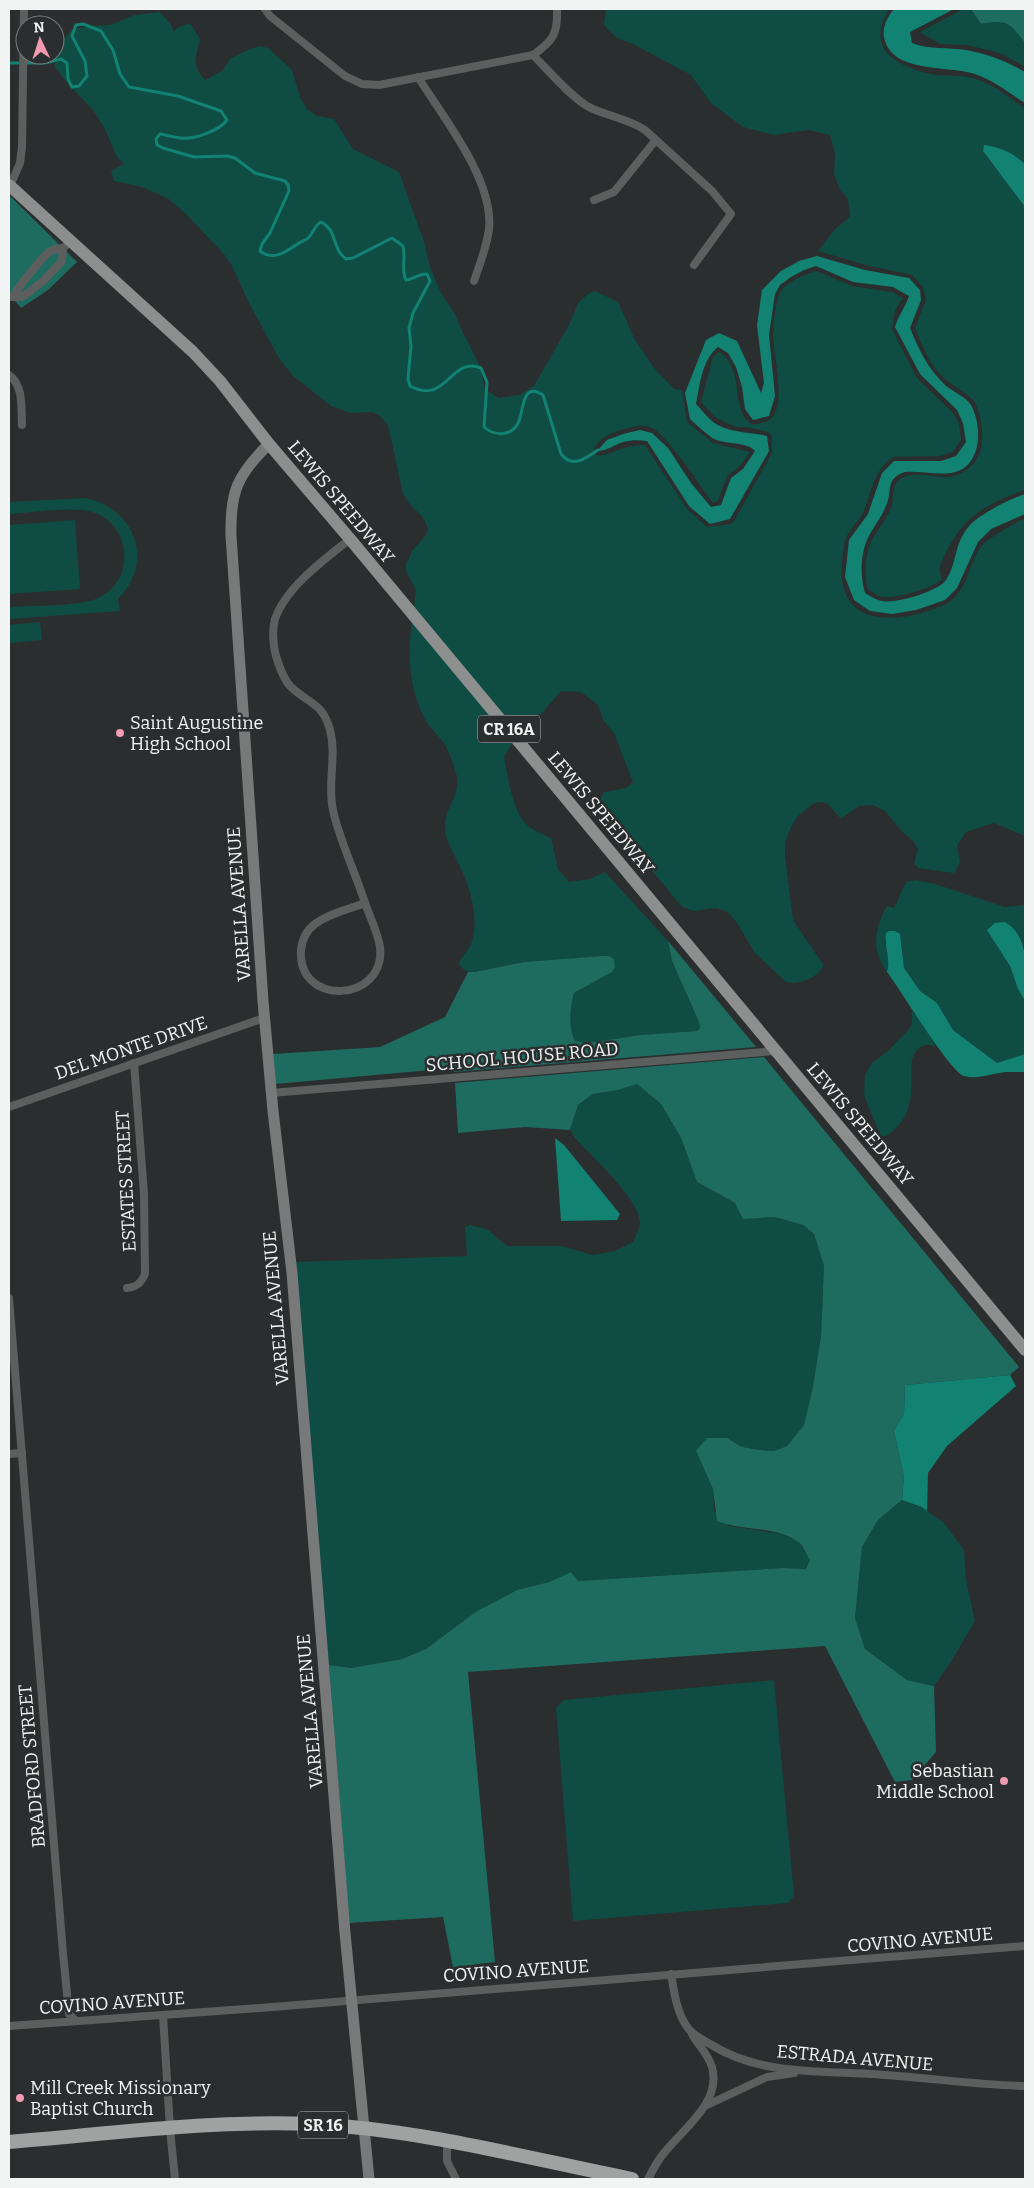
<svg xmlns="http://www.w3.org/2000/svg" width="1034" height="2188" font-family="Bitter,serif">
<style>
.green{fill:#0f4c43}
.forest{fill:#1e6b60}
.water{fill:#128273}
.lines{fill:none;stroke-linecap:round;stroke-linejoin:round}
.stream{stroke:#128273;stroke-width:3}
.street{stroke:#5d5f5e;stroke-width:8}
.secondary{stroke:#777a79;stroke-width:11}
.primary{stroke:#8c8f8e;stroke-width:12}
.highway{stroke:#9ea2a1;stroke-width:14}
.poi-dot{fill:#f19ab3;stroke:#2b2e2e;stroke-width:2}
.labels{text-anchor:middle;stroke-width:5;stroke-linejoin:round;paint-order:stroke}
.shield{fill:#2b2e2e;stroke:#b6b9b8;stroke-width:1}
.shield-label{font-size:16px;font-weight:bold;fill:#f2f4f3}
.street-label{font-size:18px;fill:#f2f4f3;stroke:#2b2e2e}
.poi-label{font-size:18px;fill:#f2f4f3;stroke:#2b2e2e;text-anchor:start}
</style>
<rect width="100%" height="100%" fill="#2b2e2e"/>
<g class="green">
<path d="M606 9H889C867 46 890 63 926 73 940 77 957 74 972 78 991 82 1009 98 1025 108V164C1013 153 1001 147 984 145L983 151 1025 207V490C1007 495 985 506 970 519 960 527 942 555 940 568 939 572 941 575 942 579 934 588 894 599 882 597 877 596 873 592 868 590 864 575 865 551 873 538 879 527 888 518 892 505 894 495 891 484 902 478 926 466 948 491 973 464 981 455 983 444 982 432 982 425 979 409 975 403 967 391 947 384 937 371 927 358 921 343 915 328L926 299 923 287 912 275 866 265 818 251 836 228 850 217 848 199 840 190 834 174 835 154 830 135 809 130 774 135 743 127 711 103 691 75 635 45 617 38 604 25Z"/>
<polygon points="963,9 971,9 981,24 999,20 1013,27 1025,43 1025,67 1004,55 993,51 966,45 940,44 920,32"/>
<path d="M160 12 171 25 174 32 177 28 190 23 200 39C196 59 191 63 205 80L222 71 231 58 250 49 260 46 268 48 292 70 300 97 307 109 317 116 334 119 353 149 399 172 424 242 430 267 440 291 455 314 463 333 476 358 481 370 485 389 499 398 519 395 534 386 570 323 578 303 588 294 595 291 618 302 635 340 655 369 674 389 682 390 687 422 713 443 750 452 740 466 727 476 718 501 713 503C701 487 666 434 652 428 642 424 635 426 625 429 612 432 601 437 594 448L597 456C615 454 625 444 645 445L687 509 707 527 731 524 734 521 772 453V436L768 432 746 427H736L716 418 701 402 713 357 719 352C745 368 730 407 750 423 755 426 760 423 765 422 790 415 773 355 773 336 773 325 775 306 779 295 784 282 804 275 816 271L852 286 892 292 903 298 895 310 892 329 917 378 953 413 959 424 961 440 953 452 940 456 894 457C875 468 872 489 865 508 861 520 848 529 845 541 841 560 838 587 851 603 871 628 920 616 944 605 967 594 968 566 980 548 986 539 1011 526 1021 520L1025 519V836L994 823 966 832 957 846 960 862 954 873 918 868 914 863 918 849 915 843 899 828 885 811 873 805 859 806 841 819 828 804 821 802 814 803 797 817 790 829 785 843V856L793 920 824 966C817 978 800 985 786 982L755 953 737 923 728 912 716 908 694 911 682 907 613 823 600 800 604 792 626 788 633 782 614 733 603 720 598 705 581 692 561 691 542 713 525 724 519 734 414 609 416 590 406 571V564L412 551 426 535 428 529 422 516 411 506 403 494 388 425 379 415 372 412 351 413 331 406 292 375 279 358 249 303 231 264 223 253 184 212 167 198 142 187 114 181 111 171 124 164 117 157 104 127 92 109 69 85 55 67V48L73 29 91 26 110 25 135 15Z"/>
<path d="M84 498C134 506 156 561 118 599L120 611 9 619V607C33 605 74 607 96 599 136 583 133 524 92 512 72 506 31 513 9 514V502Z"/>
<polygon points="75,520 80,589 9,594 9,525"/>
<polygon points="40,622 42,640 9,643 9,625"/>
<path d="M412 622 513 742 504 757C508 778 511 801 522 819 527 828 542 834 551 838L558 869 569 882 590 879 605 872 668 941 672 961 699 1022 700 1028 697 1031 640 1035 588 1043 575 1041C568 1027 570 1008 574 993L612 972 601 956 524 962 475 972C467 972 462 970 459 963 462 956 468 951 471 944 480 918 470 886 458 863 453 851 445 841 445 828 444 805 464 795 455 770 452 761 449 750 443 742 438 735 431 729 426 721 409 691 407 655 412 622Z"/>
<path d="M915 880 935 884 1005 907 1025 905V950C1019 932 1006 913 988 930L1010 966 1018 989 1025 1001V1054L997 1063 953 1030 937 1003 920 991 904 968 901 942 885 940 890 962 887 972C871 951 874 929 887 906L894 908 906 882Z"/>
<path d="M912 1012 920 1019 936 1046C922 1043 917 1047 912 1059 910 1084 916 1107 897 1127 892 1132 888 1137 881 1136L864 1096 865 1075 872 1063 889 1050 909 1029 912 1023Z"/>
<path d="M637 1084 661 1104 681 1138 697 1182 735 1203 745 1218 775 1217 803 1225 814 1234 824 1266 821 1336 813 1386 804 1425 787 1446 774 1451 760 1450 742 1447 727 1438 696 1451 713 1489 714 1511 729 1526 782 1534 798 1541 810 1560 806 1569 782 1568 578 1581 571 1572 549 1582 517 1590 477 1611 426 1649 402 1659 351 1668 329 1665 295 1262 467 1256 465 1227 470 1225 487 1229 507 1246H561L593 1255 615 1251 633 1242C635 1237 639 1230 640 1224 642 1201 591 1156 575 1138L570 1130 578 1105 593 1094 618 1090Z"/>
<polygon points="902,1500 922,1507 944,1523 964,1550 966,1580 975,1621 952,1660 934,1686 907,1680 865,1649 855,1618 862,1547 878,1520"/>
<polygon points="774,1680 794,1896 788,1903 573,1921 556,1708 564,1700"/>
</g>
<g class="forest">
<path d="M971 9H1025V43C1010 23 1007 19 981 24Z"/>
<polygon points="9,195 77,262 48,290 21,308 9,294"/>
<path d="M668 941 756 1047 454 1072 453 1068 275 1084 273 1054 380 1047 445 1017 468 972H475L524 962 601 956H609L614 959 615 967 612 972 574 993C570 1008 568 1027 575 1041L588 1043 640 1035 697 1031 700 1028 699 1022 672 961Z"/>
<path d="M764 1057 1019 1367 1010 1375 905 1385 904 1413 894 1431 904 1477 902 1500 878 1520 862 1547 855 1618 865 1649 907 1680 934 1686 936 1752 912 1780 895 1782 825 1646 468 1672 495 1962 453 1967 443 1917 349 1923 329 1665 351 1668 402 1659 426 1649 477 1611 517 1590 549 1582 571 1572 578 1581 782 1568 806 1569 810 1560C806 1555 803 1544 797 1541 776 1526 741 1531 717 1521L713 1489 696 1451 707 1438H727L742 1447 760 1450 774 1451 787 1446 804 1425 813 1386 821 1336 824 1266 814 1234 803 1225 775 1217 743 1219 735 1203 697 1182 681 1138 661 1104 637 1084 618 1090 593 1094 578 1105 570 1130 525 1127 458 1133 455 1083Z"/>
</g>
<g class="water">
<path d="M894 9H954L910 32 912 43C930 50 948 47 966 50 988 54 1006 61 1025 72V103C1009 93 993 80 975 74 948 65 891 74 884 37 882 27 888 16 894 9Z"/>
<path d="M984 145C1001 147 1013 153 1025 164V207L983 151Z"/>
<path d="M817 256 865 270 909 278 920 290 921 300 910 328C918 348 927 367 943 383 950 391 968 397 972 407 983 429 981 469 951 473 936 475 920 471 905 472 884 479 893 491 886 506 881 518 874 526 869 536 860 552 860 577 865 593 870 596 876 600 882 601 896 604 939 591 946 580 958 562 953 543 971 524 982 513 1010 499 1025 494V514L991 529 978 542 957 588 945 600 916 610 892 614 870 611 854 600 845 577 849 540 868 514 882 473 894 461H941L956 456 966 442 963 423 957 410 920 374 895 327C899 314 905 308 909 296L893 287 853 282 816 266 804 270 791 277 780 285 775 294 769 335 775 396 769 416 753 420 745 409 742 387 736 367 728 353 718 347C702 360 700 384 696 404 702 410 707 417 713 422 728 433 750 432 767 436L769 451 730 519 710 524 689 506 647 441C639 440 631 440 623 442 613 445 607 451 597 451L607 440 623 434 640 430 652 433 668 448 691 483 711 507 721 505 731 478 743 469 755 451C746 441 727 445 714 439 706 434 697 425 690 419L685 393 706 340 719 333 737 341 761 393 764 383 757 325 762 290 781 271 799 261Z"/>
<path d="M1005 922C1032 938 1025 974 1025 1001L1018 989 1010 966 987 930 995 923Z"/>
<path d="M889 931H895L900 934 904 968 920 991 937 1003 953 1030 997 1063 1025 1054V1072C1019 1072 1012 1072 1006 1072 992 1073 978 1080 964 1076 949 1071 901 990 887 972 891 958 884 947 886 933Z"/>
<polygon points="555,1138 564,1145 620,1214 617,1220 561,1221"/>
<polygon points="1010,1375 1016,1386 947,1446 928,1473 927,1511 922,1507 902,1500 904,1477 894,1431 904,1413 905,1385"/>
</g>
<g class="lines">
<path class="stream" d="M9 63H45L61 59 67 63 68 79 72 87 79 86 87 76 85 61 72 36 76 25 83 24 101 31 113 50 120 74 129 87 178 96 221 111 227 120C219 131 193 140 180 138 173 137 167 135 160 134L156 139 157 145 163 148 194 157 227 156 235 158 255 173 285 181 288 185 289 191 270 233 262 244 260 251C273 262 287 251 299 243 302 241 307 240 309 237 314 232 314 226 321 222 338 230 331 248 346 259L353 258 392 238 403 246C406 258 401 271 406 280 414 279 420 273 427 274L430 281 413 313 409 328 411 346 408 379 410 386C447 406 451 355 481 368L487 382 484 427C494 436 511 437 518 423 524 413 521 380 543 395L561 454C573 469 586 458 598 450"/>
<g class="street">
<path d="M265 9 270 16 345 76 362 84 379 85 533 55C553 41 558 34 557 9"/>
<path d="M533 55C550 72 567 93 587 106 605 116 627 118 645 130L712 191 731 214 694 265"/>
<path d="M418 77C443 117 494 180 489 229 487 246 480 264 474 281"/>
<polyline points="10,186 20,163 22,147 24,9"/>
<polyline points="594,200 614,192 655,141"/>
<polyline points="11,297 21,297 28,293 44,280 62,261 63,249"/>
<path d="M13 297C17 289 44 254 51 251 61 246 60 252 71 241"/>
<path d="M9 375C24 386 21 408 22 425"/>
<path d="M350 539C325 559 286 587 275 619 272 630 273 645 276 656 279 666 284 680 291 687 309 704 323 703 330 730 337 756 327 784 333 810 339 839 356 874 365 903"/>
<path d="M365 903C370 917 378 933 380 947 386 1003 297 1007 301 950 302 940 307 930 315 924 329 913 350 909 365 903Z"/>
<polyline points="271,1093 775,1051"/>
<polyline points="9,1107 264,1018"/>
<path d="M127 1288C137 1287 141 1283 145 1274L144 1194 134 1063"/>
<polyline points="9,1298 63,1953 69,2014 75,2020"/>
<polyline points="9,1454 22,1453"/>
<path d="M671 1974C674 1992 677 2014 688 2028 693 2035 703 2040 710 2044 762 2077 825 2070 884 2075 931 2078 978 2085 1025 2086"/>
<polyline points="163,2015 170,2129 175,2179"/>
<polyline points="9,2026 260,2008 1025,1946"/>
<polyline points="705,2106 767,2077 794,2073"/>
<polyline points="447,2142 447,2161 456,2179"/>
<path d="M648 2179C653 2170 657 2161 664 2153 683 2129 722 2102 712 2067 708 2054 698 2045 692 2034"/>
</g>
<path class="secondary" d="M269 444C237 475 230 492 231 536L263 1001 273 1111 292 1273 345 1933 369 2179"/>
<polyline class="primary" points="9,185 193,352 220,381 269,444 350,539 1025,1350"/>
<path class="highway" d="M9 2142C109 2134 210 2120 311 2124 419 2129 526 2158 632 2179"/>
</g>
<g class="poi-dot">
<circle cx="120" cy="733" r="5"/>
<circle cx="1004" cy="1781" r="5"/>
<circle cx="20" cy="2098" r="5"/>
</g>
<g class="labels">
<g class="shield">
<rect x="478" y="715.5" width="62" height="27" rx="4"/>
<rect x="298" y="2111.5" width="50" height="27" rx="4"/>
</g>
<g class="shield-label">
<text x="509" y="735">CR 16A</text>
<text x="323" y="2131">SR 16</text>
</g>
<g class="street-label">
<text transform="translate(341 502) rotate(50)" y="6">LEWIS SPEEDWAY</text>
<text transform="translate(601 813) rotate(50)" y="6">LEWIS SPEEDWAY</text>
<text transform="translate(239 904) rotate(-94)" y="6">VARELLA AVENUE</text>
<text transform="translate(131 1048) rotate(-19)" y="6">DEL MONTE DRIVE</text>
<text transform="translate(522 1057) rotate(-5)" y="6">SCHOOL HOUSE ROAD</text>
<text transform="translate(860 1124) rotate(50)" y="6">LEWIS SPEEDWAY</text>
<text transform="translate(126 1181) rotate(-93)" y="6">ESTATES STREET</text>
<text transform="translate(276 1308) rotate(-95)" y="6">VARELLA AVENUE</text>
<text transform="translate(310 1711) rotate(-95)" y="6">VARELLA AVENUE</text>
<text transform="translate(32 1766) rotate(-95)" y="6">BRADFORD STREET</text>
<text transform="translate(920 1940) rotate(-5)" y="6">COVINO AVENUE</text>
<text transform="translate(516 1971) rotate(-4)" y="6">COVINO AVENUE</text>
<text transform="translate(112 2003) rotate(-4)" y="6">COVINO AVENUE</text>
<text transform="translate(855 2058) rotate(5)" y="6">ESTRADA AVENUE</text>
</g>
<g class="poi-label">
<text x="130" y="729">Saint Augustine<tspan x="130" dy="21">High School</tspan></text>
<text x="994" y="1777" text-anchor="end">Sebastian<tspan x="994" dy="21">Middle School</tspan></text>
<text x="30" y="2094">Mill Creek Missionary<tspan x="30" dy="21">Baptist Church</tspan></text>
</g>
</g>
<rect width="1034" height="2188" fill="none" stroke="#f2f4f3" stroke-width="20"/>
<g transform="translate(40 40) rotate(356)"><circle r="24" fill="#2b2e2e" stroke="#7b7d7d"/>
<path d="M0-4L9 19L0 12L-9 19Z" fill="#f19ab3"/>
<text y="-8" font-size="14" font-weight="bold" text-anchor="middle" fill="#f2f4f3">N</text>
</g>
</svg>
